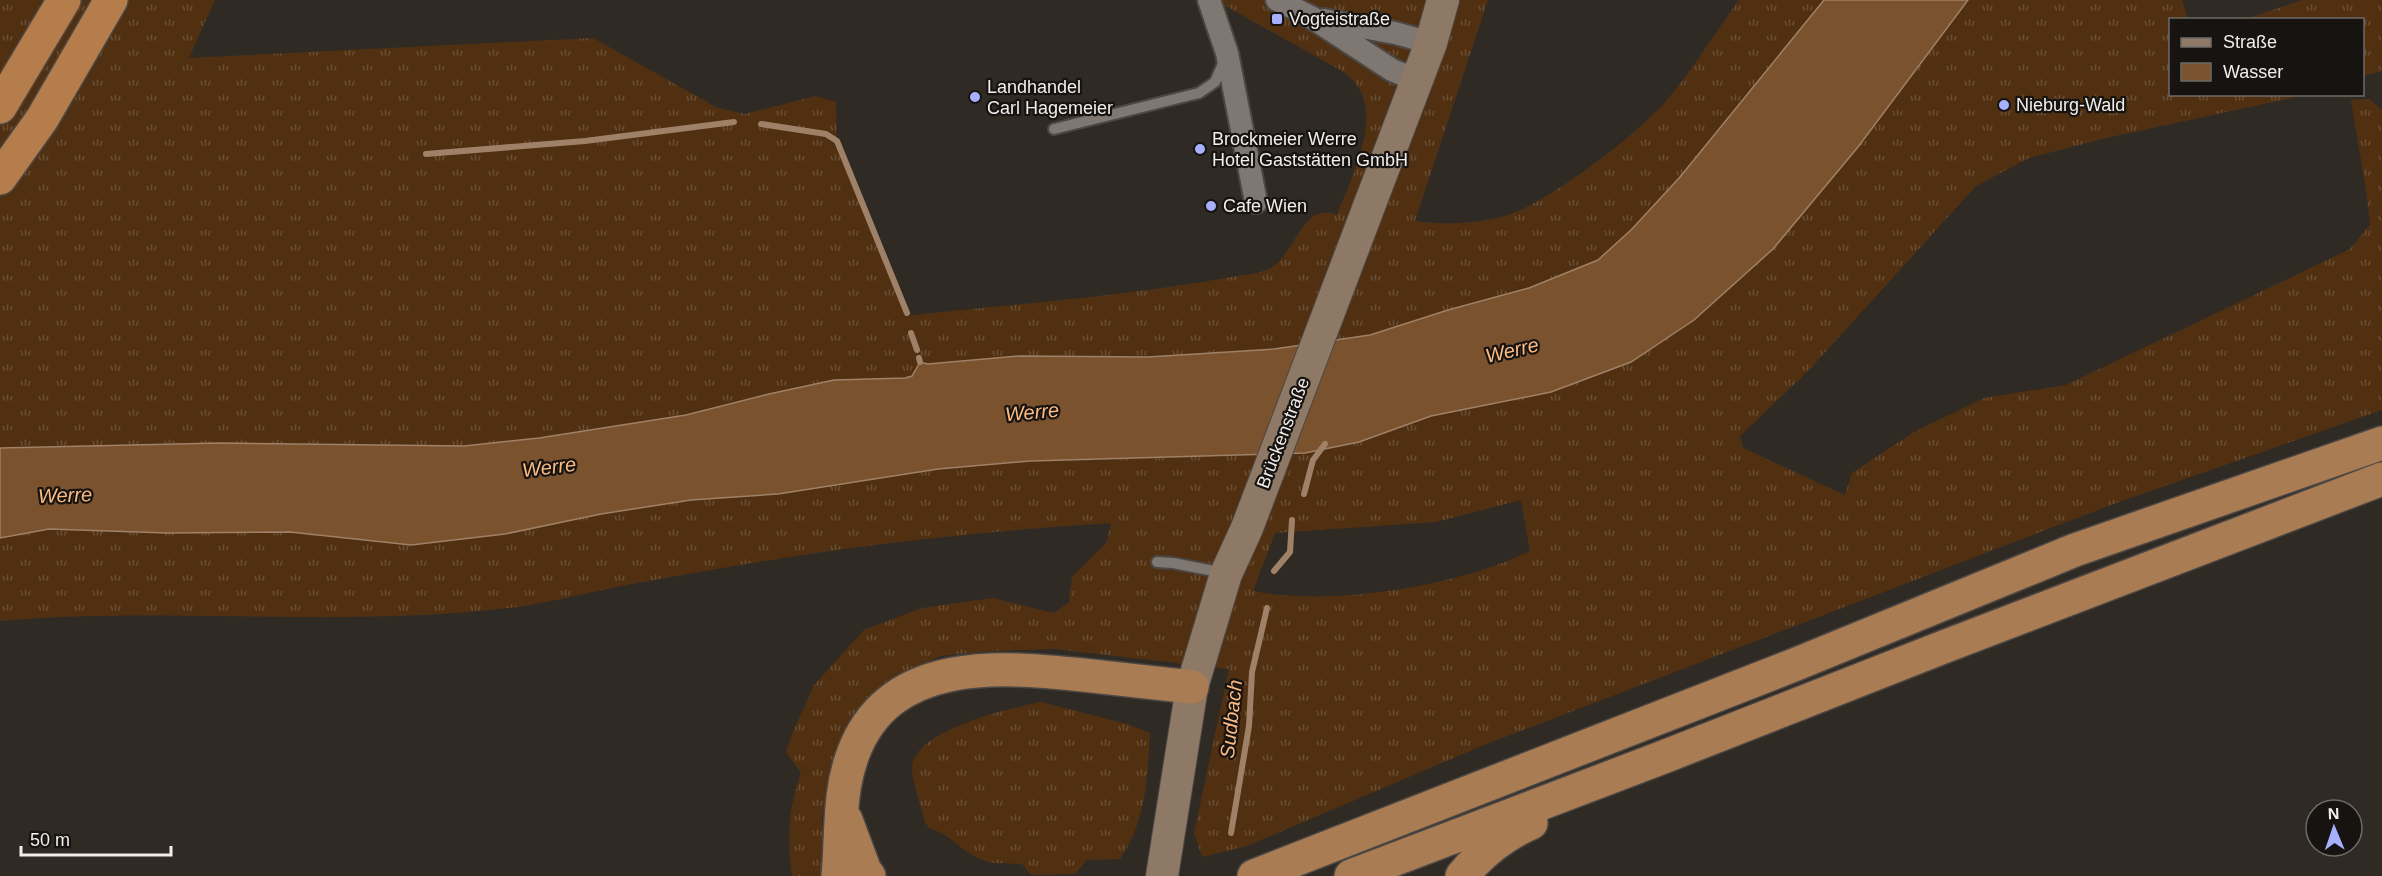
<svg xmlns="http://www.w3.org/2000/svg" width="2382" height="876" font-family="Helvetica,sans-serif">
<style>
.grass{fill:url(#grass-tufts);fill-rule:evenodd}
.water{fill:#7a522e;stroke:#9e8167;stroke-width:1.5}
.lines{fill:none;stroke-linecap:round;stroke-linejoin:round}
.stream{stroke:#9e8167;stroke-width:6}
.service-casing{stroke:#4c4743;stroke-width:14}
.minor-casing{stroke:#4c4743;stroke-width:26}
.secondary-casing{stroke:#4c4743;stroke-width:34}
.trunk-casing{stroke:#4c4743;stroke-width:36}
.motorway-casing{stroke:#4c4743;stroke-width:36}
.service{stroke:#7e7772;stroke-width:10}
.minor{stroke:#7e7772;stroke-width:22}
.secondary{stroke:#8e7967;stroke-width:32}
.trunk{stroke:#aa7c54;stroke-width:33}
.motorway{stroke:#b57d4c;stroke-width:33}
.poi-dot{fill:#a7b0fc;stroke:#161311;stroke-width:2}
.labels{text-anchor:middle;stroke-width:4.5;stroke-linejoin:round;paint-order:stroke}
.poi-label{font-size:18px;fill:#f2eeeb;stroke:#161311;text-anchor:start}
.street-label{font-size:18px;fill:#f2eeeb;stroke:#161311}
.water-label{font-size:20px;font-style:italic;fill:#fdbb84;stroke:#161311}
</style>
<defs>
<pattern id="grass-tufts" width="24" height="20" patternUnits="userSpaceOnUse" patternTransform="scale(1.5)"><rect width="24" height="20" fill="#513011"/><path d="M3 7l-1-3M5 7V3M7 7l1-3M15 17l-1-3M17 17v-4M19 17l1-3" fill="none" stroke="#6a4e34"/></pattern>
</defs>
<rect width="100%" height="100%" fill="#302a25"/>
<g class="grass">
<path d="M0 0H215L189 58 593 38 718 108 745 114 815 96 836 102 837 147 905 316C1016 304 1128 296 1237 276 1251 274 1266 273 1276 264 1296 248 1305 201 1337 215 1353 173 1391 103 1342 71L1215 0H1488L1415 221C1443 225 1477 224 1505 216 1547 204 1638 134 1667 100 1693 69 1715 33 1739 0H1824L1680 177 1632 229 1598 260 1529 288 1448 310 1370 335 1274 349 1148 357 1019 356 928 364 921 362 912 376 905 378 834 380 769 394 686 415 539 438 464 446 220 443 11 449 0 448Z"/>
<path d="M1968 0H2182L2188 19 2170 20V94L2305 95 2106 138 2029 158 1976 186 1809 370 1740 436 1743 448 1845 495 1852 473 1914 432 1984 398 2066 385 2350 249 2370 225 2366 190 2351 100 2369 99 2382 110V410L2119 502 1484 745 1247 846 1202 857 1194 833 1229 669 1054 649 991 651 940 656 903 674 869 706 831 774 822 817 823 876H792C787 837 788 810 801 773L786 752 792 734 814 685 864 630 922 608 993 598 1054 613 1069 602 1072 577 1107 542 1111 523C1020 529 929 537 837 550 765 560 693 573 621 586 586 593 552 602 517 607 345 629 172 606 0 621V538L49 529 167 533 290 532 411 545 505 534 601 514 691 500 778 494 938 469 1030 461 1305 453 1359 442 1431 416 1551 392 1631 362 1694 320 1773 249 1858 147ZM1521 500 1530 551C1459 586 1331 607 1253 591L1275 533 1436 522Z"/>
<polygon points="2302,0 2382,0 2382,71 2363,76 2362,20 2246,19"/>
<path d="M1041 702 1127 724 1150 733C1148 776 1146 822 1120 859L1087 860 1075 874 1031 875 1022 864C1010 863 992 865 980 859 960 850 950 834 929 828L925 822C922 809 912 781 912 768 913 730 1011 708 1041 702Z"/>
</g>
<polygon class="water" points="1824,0 1968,0 1858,147 1773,249 1694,320 1631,362 1551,392 1431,416 1359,442 1305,453 1030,461 938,469 778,494 691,500 601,514 505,534 411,545 290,532 167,533 49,529 0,538 0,448 220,443 464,446 539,438 686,415 769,394 834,380 905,378 912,376 920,362 928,364 1019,356 1148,357 1274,349 1370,335 1448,310 1529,288 1598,260 1632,229 1680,177"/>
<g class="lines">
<g class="stream">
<polyline points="761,124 826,134 837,141 907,313"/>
<polyline points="426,154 585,141 734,122"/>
<polyline points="911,333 917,350"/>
<polyline points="919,358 920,362"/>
<polyline points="1304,494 1313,460 1325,444"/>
<polyline points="1274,571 1290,552 1292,520"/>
<polyline points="1231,833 1249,726 1252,672 1267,608"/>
</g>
<g class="service-casing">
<g id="service">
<polyline points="1054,129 1199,93 1215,82 1225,59"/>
<polyline points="1157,562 1173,563 1224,573"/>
</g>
</g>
<g class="minor-casing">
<g id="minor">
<polyline points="1209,0 1227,53 1256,202"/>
<polyline points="1277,0 1311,17 1392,70 1416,80"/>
<polyline points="1324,20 1395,33 1431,43"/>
</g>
</g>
<g class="secondary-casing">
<polyline id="secondary" points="1162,876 1192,687 1226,574 1247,528 1431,43 1443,0"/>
</g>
<g class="trunk-casing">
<g id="trunk">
<polyline points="846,820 865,871 869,876"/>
<path d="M838 876C842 834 838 794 853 754 889 657 999 666 1083 675 1119 679 1156 683 1192 687"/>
<polyline points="1254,876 1794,665 2075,550 2382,443"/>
<polyline points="1351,876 1666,756 1946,646 2382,479"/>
<path d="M1462 876C1481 853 1503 835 1531 823"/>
</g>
</g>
<g class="motorway-casing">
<g id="motorway">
<polyline points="0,107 64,0"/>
<polyline points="0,178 42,119 111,0"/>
</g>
</g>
<use href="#service" class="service"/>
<use href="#minor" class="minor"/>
<use href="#secondary" class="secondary"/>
<use href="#trunk" class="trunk"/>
<use href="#motorway" class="motorway"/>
</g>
<g class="poi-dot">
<rect x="1271" y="13" width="12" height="12" rx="3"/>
<circle cx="975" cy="97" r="6"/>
<circle cx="2004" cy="105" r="6"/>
<circle cx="1200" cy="149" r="6"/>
<circle cx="1211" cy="206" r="6"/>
</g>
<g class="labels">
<g class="poi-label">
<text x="1289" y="25">Vogteistraße</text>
<text x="987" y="93">Landhandel<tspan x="987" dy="21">Carl Hagemeier</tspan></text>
<text x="2016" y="111">Nieburg-Wald</text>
<text x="1212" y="145">Brockmeier Werre<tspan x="1212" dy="21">Hotel Gaststätten GmbH</tspan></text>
<text x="1223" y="212">Cafe Wien</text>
</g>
<g class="street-label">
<text transform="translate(1283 433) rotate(-69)" y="6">Brückenstraße</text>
</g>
<g class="water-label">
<text transform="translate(1512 350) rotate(-13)" y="7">Werre</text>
<text transform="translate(1032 412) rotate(-5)" y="7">Werre</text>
<text transform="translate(549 467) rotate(-7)" y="7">Werre</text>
<text transform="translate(65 495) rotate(-2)" y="7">Werre</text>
<text transform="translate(1231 719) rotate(-84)" y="7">Sudbach</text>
</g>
</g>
<rect x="2169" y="18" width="195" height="78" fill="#161311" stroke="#6e6b68" stroke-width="1.5"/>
<rect x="2181" y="38" width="30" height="9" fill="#8e7967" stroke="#6e6b68" stroke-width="1.5"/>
<text x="2223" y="48" font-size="18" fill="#f2eeeb">Straße</text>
<rect x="2181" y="63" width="30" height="18" fill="#7a522e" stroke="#6e6b68" stroke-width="1.5"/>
<text x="2223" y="78" font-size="18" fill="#f2eeeb">Wasser</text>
<g transform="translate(2334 828) rotate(358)"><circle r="28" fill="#161311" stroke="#6e6b68" stroke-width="1.5"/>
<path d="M0-4.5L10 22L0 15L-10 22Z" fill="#a7b0fc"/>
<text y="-9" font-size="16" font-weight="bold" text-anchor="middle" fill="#f2eeeb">N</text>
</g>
<path d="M21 846v9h150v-9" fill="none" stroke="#f2eeeb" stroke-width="3"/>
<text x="30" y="846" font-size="18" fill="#f2eeeb" stroke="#161311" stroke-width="4.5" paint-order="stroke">50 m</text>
</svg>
